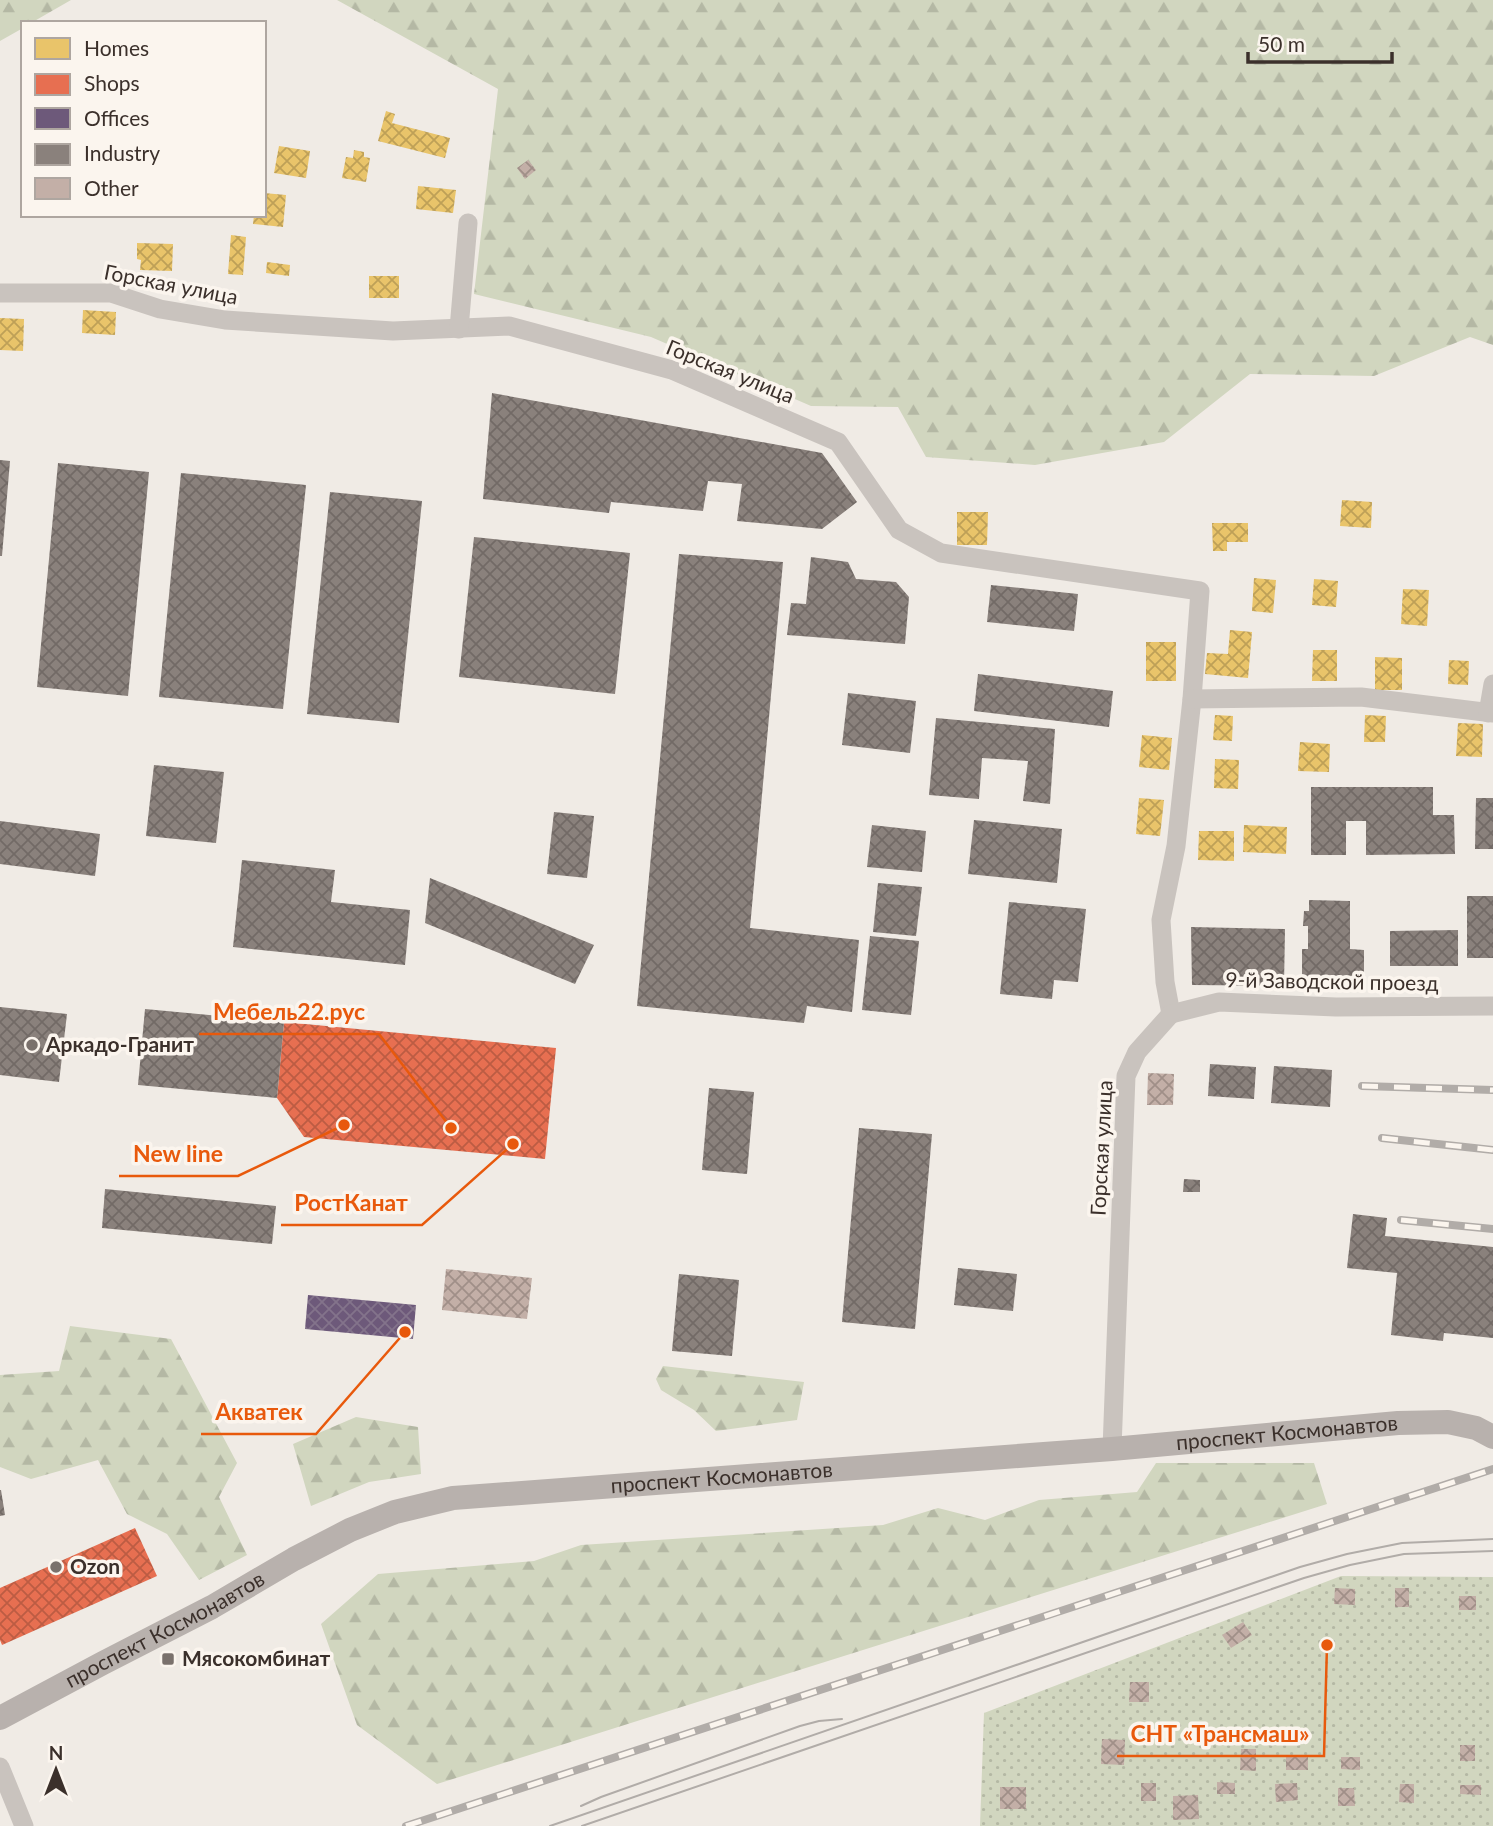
<svg xmlns="http://www.w3.org/2000/svg" width="1493" height="1826" font-family="Lato,sans-serif">
<style>
.forest{fill:url(#forest-firs)}
.garden{fill:url(#garden-dots)}
.homes{fill:url(#homes-cross-hatch)}
.shops{fill:url(#shops-cross-hatch)}
.offices{fill:url(#offices-cross-hatch)}
.industry{fill:url(#industry-cross-hatch)}
.building{fill:url(#building-cross-hatch)}
.lines{fill:none;stroke-linecap:round;stroke-linejoin:round}
.minor{stroke:#c9c3be;stroke-width:19}
.major{stroke:#b8b1ad;stroke-width:24}
.tram{stroke:#b1aca8;stroke-width:2}
.rail-casing{stroke:#b1aca8;stroke-width:8}
.rail{stroke:#fbf5ee;stroke-width:5;stroke-dasharray:16;stroke-linecap:butt}
.poi-dot{fill:#7a716c;stroke:#fbf5ee;stroke-width:2.5}
.labels{text-anchor:middle;stroke-width:7;stroke-linejoin:round;paint-order:stroke}
.street-label{font-size:21px;fill:#3b302b;stroke:#fbf5ee}
.poi-label{font-size:21px;font-weight:bold;fill:#3b302b;stroke:#fbf5ee;text-anchor:start}
.leader{fill:none;stroke:#e8590c;stroke-width:2.5}
.callout-dot{fill:#e8590c;stroke:#fbf5ee;stroke-width:2.5}
.callout-label{font-size:23px;text-anchor:middle;font-weight:bold;fill:#e8590c;stroke:#fbf5ee;stroke-width:7;stroke-linejoin:round;paint-order:stroke}
</style>
<defs>
<pattern id="forest-firs" width="22" height="20" patternUnits="userSpaceOnUse" patternTransform="scale(1.75)"><rect width="22" height="20" fill="#d1d6bf"/><path d="M5 1l3.5 6h-7zM16 11l3.5 6h-7z" fill="#b4b8a4"/></pattern>
<pattern id="garden-dots" width="8" height="8" patternUnits="userSpaceOnUse" patternTransform="scale(1.75)"><rect width="8" height="8" fill="#d1d6bf"/><path d="M2 2h.1M6 6h.1" fill="none" stroke="#b4b8a4" stroke-width="1.8" stroke-linecap="round"/></pattern>
<pattern id="homes-cross-hatch" width="8" height="8" patternUnits="userSpaceOnUse" patternTransform="scale(1.75)"><rect width="8" height="8" fill="#e9c46a"/><path d="M0 0l8 8M0 8l8-8" fill="none" stroke="#bea057"/></pattern>
<pattern id="shops-cross-hatch" width="8" height="8" patternUnits="userSpaceOnUse" patternTransform="scale(1.75)"><rect width="8" height="8" fill="#e76f51"/><path d="M0 0l8 8M0 8l8-8" fill="none" stroke="#bc5c43"/></pattern>
<pattern id="offices-cross-hatch" width="8" height="8" patternUnits="userSpaceOnUse" patternTransform="scale(1.75)"><rect width="8" height="8" fill="#6d597a"/><path d="M0 0l8 8M0 8l8-8" fill="none" stroke="#83738b"/></pattern>
<pattern id="industry-cross-hatch" width="8" height="8" patternUnits="userSpaceOnUse" patternTransform="scale(1.75)"><rect width="8" height="8" fill="#8a817c"/><path d="M0 0l8 8M0 8l8-8" fill="none" stroke="#726a66"/></pattern>
<pattern id="building-cross-hatch" width="8" height="8" patternUnits="userSpaceOnUse" patternTransform="scale(1.75)"><rect width="8" height="8" fill="#c3afa7"/><path d="M0 0l8 8M0 8l8-8" fill="none" stroke="#a08f88"/></pattern>
</defs>
<rect width="100%" height="100%" fill="#f0ebe5"/>
<g class="forest">
<polygon points="0,0 71,0 31,23 23,23 23,28 0,41"/>
<polygon points="337,0 1493,0 1493,345 1470,337 1374,376 1250,374 1164,442 1035,465 926,457 898,407 811,406 651,337 474,294 498,89"/>
<polygon points="70,1326 171,1339 237,1463 219,1497 247,1555 199,1580 167,1534 127,1514 98,1460 31,1479 0,1467 0,1375 59,1371"/>
<polygon points="663,1366 804,1382 797,1420 716,1431 694,1410 661,1390 656,1379"/>
<polygon points="356,1417 418,1427 421,1474 369,1482 311,1506 293,1444"/>
<polygon points="1156,1463 1314,1463 1327,1504 437,1784 357,1725 321,1624 378,1574 534,1561 581,1545 883,1525 938,1508 985,1520 1039,1500 1137,1492"/>
</g>
<polygon class="garden" points="1341,1576 1493,1577 1493,1826 980,1826 984,1713"/>
<g class="homes">
<polygon points="386,111 395,114 392,123 450,138 445,158 378,141"/>
<polygon points="279,146 310,151 306,178 274,173"/>
<polygon points="354,150 364,152 364,157 370,158 366,182 342,178 346,157 353,158"/>
<polygon points="418,186 456,190 453,213 416,209"/>
<polygon points="264,193 286,195 283,227 253,224 254,215 264,215"/>
<polygon points="231,235 246,237 243,275 228,274"/>
<polygon points="137,243 173,244 172,271 140,270 141,260 137,259"/>
<polygon points="267,262 290,265 289,276 266,273"/>
<rect x="369" y="276" width="30" height="22"/>
<polygon points="83,310 116,312 115,335 82,333"/>
<polygon points="0,318 24,319 23,351 0,350"/>
<polygon points="1342,500 1372,502 1371,528 1340,526"/>
<polygon points="957,512 988,512 987,545 957,545"/>
<polygon points="1212,523 1248,523 1248,542 1227,542 1227,551 1213,551"/>
<polygon points="1254,578 1276,580 1273,613 1252,611"/>
<polygon points="1314,579 1338,581 1336,607 1312,605"/>
<polygon points="1403,589 1429,590 1427,626 1401,624"/>
<polygon points="1230,630 1252,632 1248,678 1205,674 1207,653 1228,654"/>
<rect x="1146" y="642" width="30" height="39"/>
<polygon points="1313,650 1337,650 1337,681 1312,681"/>
<polygon points="1375,657 1402,658 1402,690 1375,690"/>
<polygon points="1449,660 1469,661 1468,685 1448,684"/>
<polygon points="1215,715 1233,716 1232,741 1213,740"/>
<polygon points="1365,715 1386,716 1385,742 1364,742"/>
<polygon points="1458,723 1483,724 1482,757 1456,756"/>
<polygon points="1142,735 1172,738 1169,770 1139,767"/>
<polygon points="1300,742 1330,744 1329,772 1298,771"/>
<polygon points="1215,759 1239,760 1238,789 1214,788"/>
<polygon points="1139,798 1164,800 1160,836 1136,834"/>
<polygon points="1244,825 1287,827 1286,854 1243,852"/>
<polygon points="1199,831 1234,831 1234,861 1198,860"/>
</g>
<g class="shops">
<polygon points="284,1022 556,1048 545,1159 304,1137 277,1098"/>
<polygon points="135,1528 157,1576 2,1645 0,1640 0,1588"/>
</g>
<polygon class="offices" points="308,1295 416,1305 413,1339 305,1329"/>
<g class="industry">
<polygon points="492,393 822,453 857,502 822,529 737,521 742,484 708,481 703,511 611,502 609,513 483,499"/>
<polygon points="0,460 10,461 2,556 0,556"/>
<polygon points="58,463 149,472 128,696 37,687"/>
<polygon points="181,473 306,485 283,709 159,697"/>
<polygon points="330,492 422,501 399,723 307,714"/>
<polygon points="474,537 630,553 615,694 459,677"/>
<polygon points="679,554 783,562 750,928 859,940 852,1012 807,1006 804,1023 637,1006"/>
<polygon points="811,557 848,562 856,579 896,582 909,597 905,644 787,635 791,603 806,604"/>
<polygon points="991,585 1078,594 1074,631 987,622"/>
<polygon points="978,674 1113,691 1109,727 974,711"/>
<polygon points="848,693 916,701 910,753 842,745"/>
<polygon points="936,718 1055,729 1050,804 1023,801 1028,761 982,758 979,799 929,795"/>
<polygon points="154,765 224,772 216,843 146,836"/>
<polygon points="1311,787 1433,787 1433,815 1454,815 1455,854 1366,855 1366,821 1346,821 1346,855 1311,855"/>
<polygon points="1476,798 1493,798 1493,849 1475,849"/>
<polygon points="554,812 594,816 587,878 547,874"/>
<polygon points="974,820 1062,829 1057,883 968,874"/>
<polygon points="0,821 100,834 95,876 0,864"/>
<polygon points="872,825 926,831 922,872 867,867"/>
<polygon points="242,860 335,870 331,902 410,910 405,965 233,947"/>
<polygon points="430,878 594,945 575,984 425,923"/>
<polygon points="878,883 922,887 916,936 873,932"/>
<rect x="1467" y="896" width="26" height="62"/>
<polygon points="1309,900 1350,901 1350,949 1364,950 1364,978 1302,977 1302,949 1308,949 1308,926 1303,926 1304,911 1309,911"/>
<polygon points="1009,902 1086,909 1078,982 1054,980 1052,999 1000,994"/>
<polygon points="1191,927 1285,929 1284,986 1192,985"/>
<polygon points="1458,930 1458,966 1390,966 1390,931"/>
<polygon points="870,936 919,941 911,1015 862,1010"/>
<polygon points="0,1007 67,1014 59,1082 0,1075"/>
<polygon points="145,1009 284,1022 277,1098 138,1085"/>
<polygon points="1210,1064 1256,1067 1254,1099 1208,1096"/>
<polygon points="1274,1066 1332,1070 1330,1107 1271,1103"/>
<polygon points="709,1088 754,1092 747,1174 702,1170"/>
<polygon points="859,1128 932,1134 915,1329 842,1322"/>
<polygon points="1184,1179 1200,1180 1200,1192 1183,1192"/>
<polygon points="105,1189 276,1206 272,1244 102,1228"/>
<polygon points="1353,1214 1387,1218 1385,1236 1493,1247 1493,1338 1444,1333 1443,1341 1391,1335 1397,1273 1347,1268"/>
<polygon points="958,1268 1017,1274 1013,1311 954,1305"/>
<polygon points="679,1274 739,1280 732,1356 672,1351"/>
<polygon points="0,1490 1,1490 5,1515 0,1516"/>
</g>
<g class="building">
<polygon points="528,160 536,170 525,179 517,168"/>
<polygon points="1148,1073 1174,1074 1173,1105 1147,1105"/>
<polygon points="446,1269 532,1278 527,1319 442,1310"/>
<polygon points="1335,1588 1355,1589 1355,1605 1334,1604"/>
<rect x="1395" y="1588" width="14" height="19"/>
<rect x="1459" y="1596" width="17" height="14"/>
<polygon points="1243,1622 1252,1635 1231,1648 1222,1635"/>
<polygon points="1130,1682 1149,1682 1149,1702 1129,1702"/>
<polygon points="1102,1739 1125,1740 1124,1765 1101,1764"/>
<rect x="1460" y="1745" width="15" height="16"/>
<polygon points="1241,1749 1256,1749 1256,1771 1240,1770"/>
<polygon points="1286,1755 1308,1756 1308,1770 1286,1770"/>
<polygon points="1341,1757 1360,1757 1360,1770 1341,1769"/>
<polygon points="1217,1782 1235,1783 1235,1794 1217,1794"/>
<rect x="1141" y="1783" width="15" height="18"/>
<polygon points="1297,1783 1298,1800 1276,1802 1275,1784"/>
<polygon points="1400,1784 1414,1784 1414,1803 1399,1802"/>
<polygon points="1460,1785 1481,1785 1481,1795 1460,1794"/>
<rect x="1000" y="1787" width="26" height="22"/>
<polygon points="1338,1788 1354,1788 1355,1806 1338,1806"/>
<polygon points="1198,1795 1199,1819 1173,1820 1173,1796"/>
</g>
<g class="lines">
<g class="minor">
<polyline points="0,293 111,293 160,309 225,320 393,331 509,326 672,370 838,442 899,530 941,553 1200,591 1192,699 1176,846 1161,920 1165,982 1171,1014"/>
<polyline points="459,329 468,223"/>
<polyline points="1192,699 1361,697 1493,713"/>
<polyline points="1488,713 1493,684"/>
<polyline points="1171,1014 1219,1002 1336,1007 1493,1006"/>
<polyline points="1112,1449 1126,1076 1137,1052 1171,1014"/>
<polyline points="0,1767 24,1826"/>
</g>
<path class="major" id="s1" d="M0 1718 103 1663 212 1607 294 1559 350 1530 395 1512 453 1498 1112 1449 1398 1423 1448 1422 1476 1428 1493 1437"/>
<g class="tram">
<polyline points="581,1806 601,1797 800,1726 819,1721 842,1719"/>
<polyline points="550,1826 1300,1567 1347,1554 1402,1543 1493,1539"/>
<polyline points="582,1826 1304,1578 1350,1565 1404,1554 1493,1551"/>
</g>
<g class="rail-casing">
<g id="rail">
<polyline points="1362,1086 1493,1090"/>
<polyline points="1382,1138 1493,1150"/>
<polyline points="1401,1220 1493,1229"/>
<polyline points="406,1826 1493,1469"/>
</g>
</g>
<use href="#rail" class="rail"/>
</g>
<g class="poi-dot">
<circle cx="32" cy="1045" r="7"/>
<circle cx="56" cy="1567" r="7"/>
<rect x="161" y="1652" width="14" height="14" rx="3.5"/>
</g>
<g class="labels">
<g class="street-label">
<text transform="translate(171 285) rotate(11)" y="7">Горская улица</text>
<text transform="translate(730 372) rotate(22)" y="7">Горская улица</text>
<text transform="translate(1332 982) rotate(1)" y="7">9-й Заводской проезд</text>
<text transform="translate(1102 1148) rotate(-87)" y="7">Горская улица</text>
<text dy="7" stroke="none"><textPath href="#s1" startOffset="1342">проспект Космонавтов</textPath></text>
<text dy="7" stroke="none"><textPath href="#s1" startOffset="775">проспект Космонавтов</textPath></text>
<text dy="7" stroke="none"><textPath href="#s1" startOffset="187">проспект Космонавтов</textPath></text>
</g>
<g class="poi-label">
<text x="46" y="1052">Аркадо-Гранит</text>
<text x="70" y="1574">Ozon</text>
<text x="182" y="1666">Мясокомбинат</text>
</g>
</g>
<path class="leader" d="M451 1128L379 1034H199M344 1125L238 1176H119M513 1144L422 1225H281M405 1332L316 1434H201M1327 1645L1324 1756H1117"/>
<g class="callout-dot">
<circle cx="451" cy="1128" r="7"/>
<circle cx="344" cy="1125" r="7"/>
<circle cx="513" cy="1144" r="7"/>
<circle cx="405" cy="1332" r="7"/>
<circle cx="1327" cy="1645" r="7"/>
</g>
<g class="callout-label">
<text x="289" y="1020">Мебель22.рус</text>
<text x="178" y="1162">New line</text>
<text x="351" y="1211">РостКанат</text>
<text x="259" y="1420">Акватек</text>
<text x="1220" y="1742">СНТ «Трансмаш»</text>
</g>
<rect x="21" y="21" width="245" height="196" fill="#fbf5ee" stroke="#aea6a0" stroke-width="2"/>
<rect x="35" y="38" width="35" height="21" fill="#e9c46a" stroke="#aea6a0" stroke-width="2"/>
<text x="84" y="56" font-size="21" fill="#3b302b">Homes</text>
<rect x="35" y="74" width="35" height="21" fill="#e76f51" stroke="#aea6a0" stroke-width="2"/>
<text x="84" y="91" font-size="21" fill="#3b302b">Shops</text>
<rect x="35" y="108" width="35" height="21" fill="#6d597a" stroke="#aea6a0" stroke-width="2"/>
<text x="84" y="126" font-size="21" fill="#3b302b">Offices</text>
<rect x="35" y="144" width="35" height="21" fill="#8a817c" stroke="#aea6a0" stroke-width="2"/>
<text x="84" y="161" font-size="21" fill="#3b302b">Industry</text>
<rect x="35" y="178" width="35" height="21" fill="#c3afa7" stroke="#aea6a0" stroke-width="2"/>
<text x="84" y="196" font-size="21" fill="#3b302b">Other</text>
<g transform="translate(56 1770)" stroke="#fbf5ee" stroke-width="5" paint-order="stroke">
<path d="M0-5L12 26L0 18L-12 26Z" fill="#3b302b"/>
<text y="-10" font-size="19" font-weight="bold" text-anchor="middle" fill="#3b302b">N</text>
</g>
<path d="M1248 52v10h144v-10" fill="none" stroke="#3b302b" stroke-width="3.5"/>
<text x="1258" y="52" font-size="21" fill="#3b302b" stroke="#fbf5ee" stroke-width="5" paint-order="stroke">50 m</text>
</svg>
